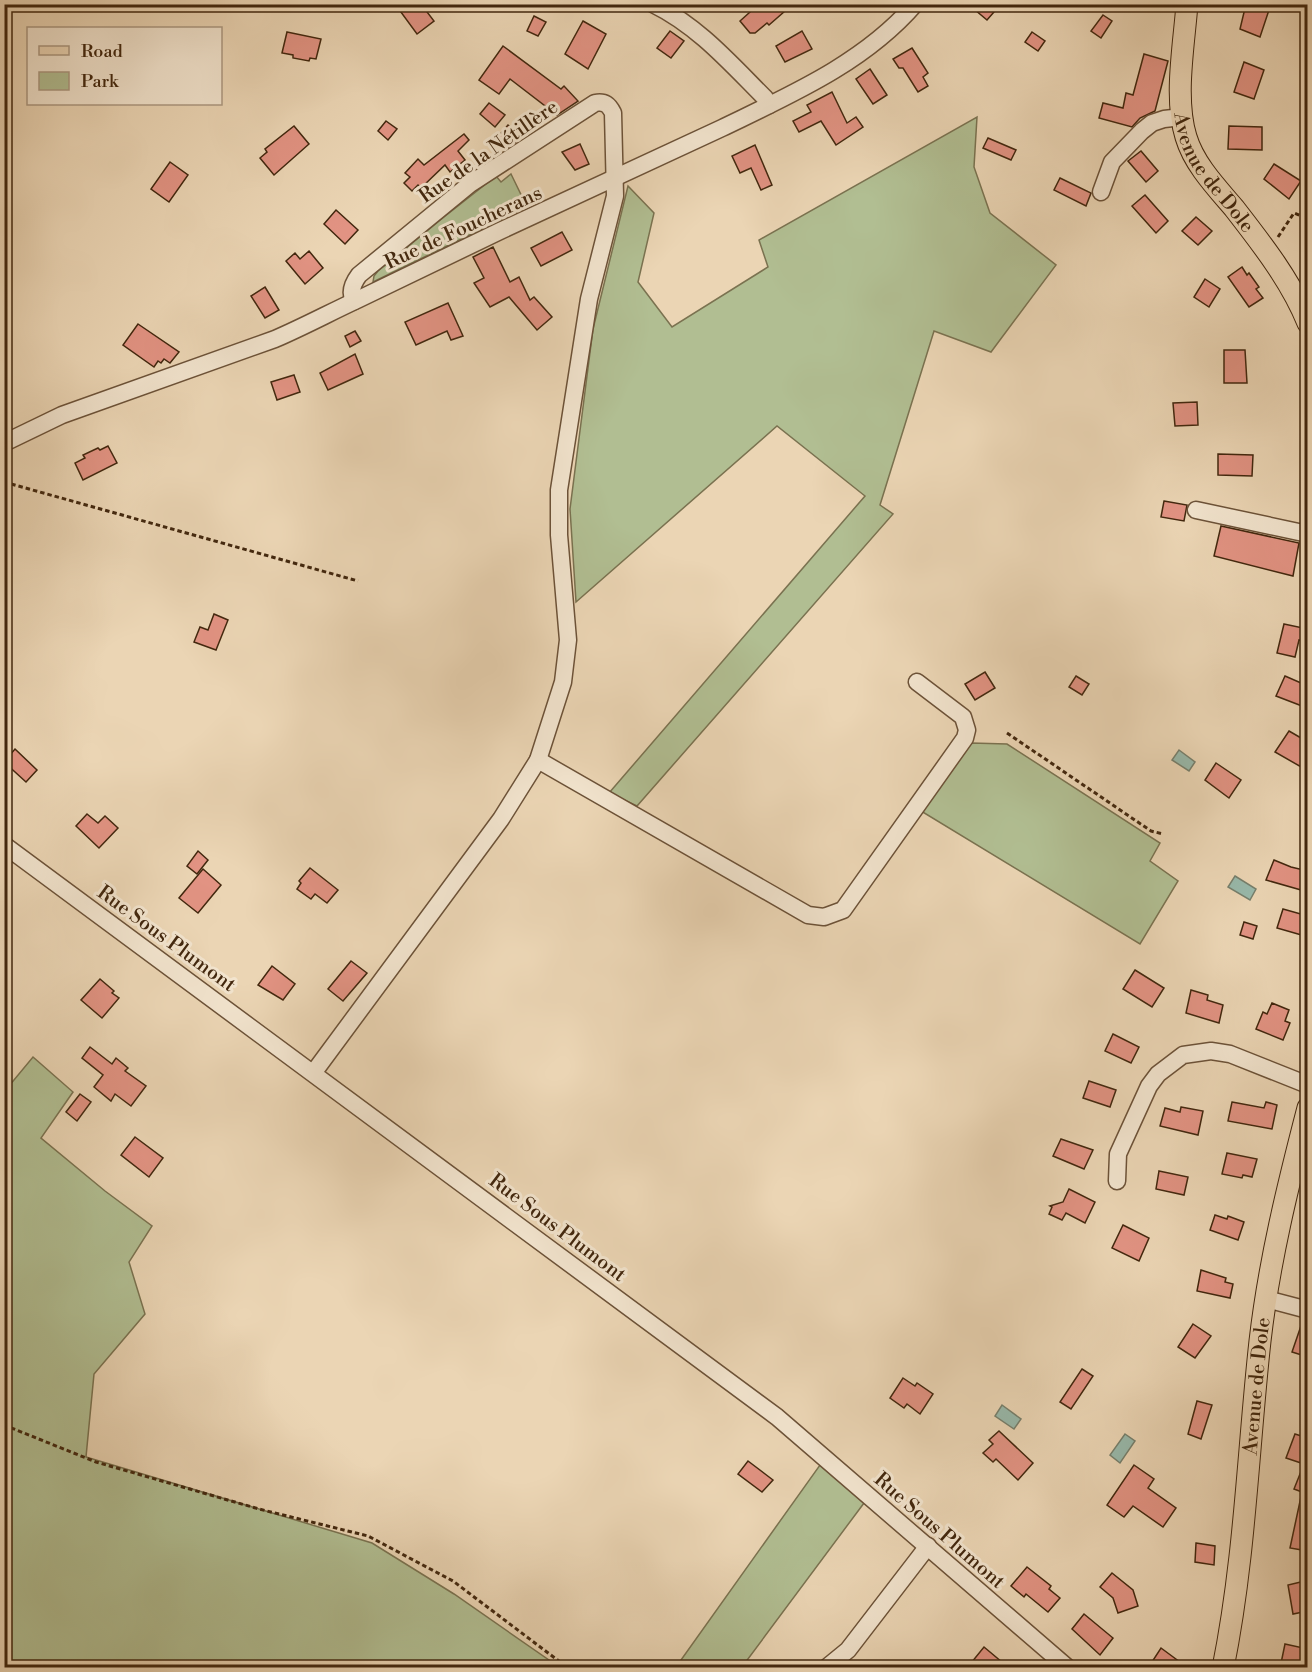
<svg xmlns="http://www.w3.org/2000/svg" width="1312" height="1672" font-family="'Libre Bodoni',serif">
<style>
.green{fill:#b1be92;stroke:#7a7250;stroke-width:1.5}
.water{fill:#98b9ab;stroke:#767f6c;stroke-width:1.5}
.building{fill:#e29383;stroke:#42270e;stroke-width:1.5}
.lines{fill:none;stroke-linecap:round;stroke-linejoin:round}
.minor-casing{stroke:#6c5238;stroke-width:19}
.major-casing{stroke:#42270e;stroke-width:23}
.path{stroke:#42270e;stroke-width:3;stroke-dasharray:4.5 3;stroke-linecap:butt}
.minor{stroke:#f2e4ce;stroke-width:16}
.major{stroke:#ebd5b4;stroke-width:21}
.labels{text-anchor:middle;stroke-width:6;stroke-linejoin:round;paint-order:stroke}
.street-label{font-size:20px;fill:#42270e;stroke:#f2e4ce}
</style>
<rect width="100%" height="100%" fill="#ebd5b4"/>
<filter id="stains"><feTurbulence type="fractalNoise" baseFrequency=".00333" numOctaves="4"/><feColorMatrix values="0 0 0 0 .2 0 0 0 0 .09 0 0 0 0 .02 0 0 0 .5 -.17"/></filter>
<radialGradient id="worn" r=".72"><stop offset=".6" stop-color="#630" stop-opacity="0"/><stop offset="1" stop-color="#630" stop-opacity=".3"/></radialGradient>
<g class="green">
<polygon points="977,117 974,167 990,213 1056,265 991,352 934,331 880,505 893,514 637,806 609,793 865,496 777,426 576,602 570,509 593,329 628,186 654,213 638,282 672,327 768,267 759,240"/>
<polygon points="511,174 527,207 373,282 374,276 378,271 444,217 496,176 501,182"/>
<polygon points="971,743 1007,744 1160,843 1150,861 1178,881 1140,944 921,811"/>
<polygon points="33,1057 73,1092 41,1138 105,1191 152,1226 129,1262 145,1314 94,1374 86,1457 372,1543 454,1594 559,1667 5,1667 4,1092"/>
<polygon points="820,1465 864,1503 742,1667 676,1667"/>
</g>
<g class="water">
<polygon points="1179,750 1195,762 1189,771 1172,760"/>
<polygon points="1235,876 1256,889 1250,900 1228,887"/>
<polygon points="1002,1405 1021,1419 1014,1429 995,1416"/>
<polygon points="1125,1434 1135,1441 1120,1463 1110,1455"/>
</g>
<g class="building">
<polygon points="395,4 421,4 434,21 417,34"/>
<polygon points="759,4 793,4 769,25 767,23 755,33 750,33 740,21"/>
<polygon points="968,4 1001,4 987,20"/>
<polygon points="1246,4 1271,4 1260,37 1240,29"/>
<polygon points="1103,15 1112,21 1101,38 1091,31"/>
<polygon points="534,16 546,22 538,36 527,31"/>
<polygon points="583,21 606,34 588,69 565,54"/>
<polygon points="670,31 684,41 671,58 657,48"/>
<polygon points="802,31 812,49 785,62 776,46"/>
<polygon points="287,32 321,39 316,59 310,58 309,61 293,58 293,55 282,53"/>
<polygon points="1032,32 1045,41 1038,51 1025,42"/>
<polygon points="503,46 561,89 564,86 578,101 557,115 510,79 499,94 479,80"/>
<polygon points="912,48 928,73 923,77 928,86 918,92 903,68 899,68 893,59"/>
<polygon points="1144,54 1168,61 1155,111 1140,118 1132,127 1099,118 1103,103 1123,108 1126,93 1133,95"/>
<polygon points="1244,62 1264,70 1254,99 1234,92"/>
<polygon points="870,69 887,95 873,104 856,79"/>
<polygon points="832,92 847,123 856,117 863,127 836,145 821,121 799,132 793,121 811,112 807,105"/>
<polygon points="489,103 505,115 495,127 480,114"/>
<polygon points="386,121 397,129 388,140 378,131"/>
<polygon points="508,125 523,137 508,147 497,138"/>
<polygon points="294,126 309,144 274,175 260,158 267,152 265,149"/>
<polygon points="1229,126 1262,127 1262,150 1228,149"/>
<polygon points="464,134 469,140 458,151 465,160 450,172 445,165 421,188 418,185 412,191 404,183 410,177 405,173 418,159 424,165"/>
<polygon points="988,138 1016,150 1011,160 983,148"/>
<polygon points="580,144 589,164 575,170 562,152"/>
<polygon points="755,145 772,185 761,190 751,168 740,173 732,156"/>
<polygon points="1141,151 1158,171 1146,182 1128,161"/>
<polygon points="170,162 188,175 169,202 151,189"/>
<polygon points="1274,164 1301,181 1289,199 1264,179"/>
<polygon points="1060,178 1091,193 1086,206 1054,190"/>
<polygon points="1145,195 1168,221 1156,233 1132,206"/>
<polygon points="336,210 358,230 345,244 324,224"/>
<polygon points="1196,217 1212,231 1198,245 1182,231"/>
<polygon points="562,232 572,250 541,266 531,248"/>
<polygon points="493,247 510,282 519,277 530,300 534,297 552,317 537,330 509,297 490,307 474,283 484,278 473,257"/>
<polygon points="309,251 323,268 305,284 286,261 295,253 300,259"/>
<polygon points="1242,267 1247,275 1249,273 1259,287 1256,289 1263,298 1249,307 1228,277"/>
<polygon points="1205,279 1220,289 1209,307 1194,297"/>
<polygon points="265,287 279,310 265,318 251,296"/>
<polygon points="448,303 463,336 451,340 447,331 416,345 405,322"/>
<polygon points="138,324 179,352 170,363 164,359 161,363 158,361 154,367 123,345"/>
<polygon points="355,331 361,341 350,347 345,336"/>
<polygon points="1224,350 1245,350 1247,383 1224,383"/>
<polygon points="355,354 363,374 328,390 320,373"/>
<polygon points="294,375 300,392 277,400 271,382"/>
<polygon points="1197,402 1198,425 1175,426 1173,403"/>
<polygon points="108,446 117,463 83,480 75,463 85,458 83,455 98,448 100,450"/>
<polygon points="1218,454 1253,455 1252,476 1218,475"/>
<polygon points="1164,501 1187,505 1184,521 1161,517"/>
<polygon points="1221,526 1299,543 1293,576 1214,556"/>
<polygon points="214,614 228,620 216,650 194,642 200,627 208,630"/>
<polygon points="1284,624 1308,629 1308,642 1299,640 1295,657 1277,653"/>
<polygon points="985,672 995,688 975,700 965,684"/>
<polygon points="1076,676 1089,684 1082,695 1069,687"/>
<polygon points="1285,676 1308,686 1308,694 1302,706 1276,696"/>
<polygon points="1289,731 1308,742 1308,761 1303,768 1275,752"/>
<polygon points="15,749 37,770 26,782 4,762"/>
<polygon points="1216,763 1241,780 1229,798 1205,780"/>
<polygon points="87,814 98,823 105,816 118,828 99,848 76,826"/>
<polygon points="198,851 208,860 197,874 187,866"/>
<polygon points="1274,860 1291,867 1308,871 1308,892 1266,880"/>
<polygon points="310,868 338,890 327,903 315,894 311,899 297,889 301,883 299,881"/>
<polygon points="203,869 221,885 198,913 179,898"/>
<polygon points="1283,909 1308,916 1305,936 1277,928"/>
<polygon points="1244,922 1257,926 1253,939 1240,935"/>
<polygon points="351,961 367,973 343,1001 328,989"/>
<polygon points="272,966 295,984 283,1000 258,985"/>
<polygon points="1135,970 1164,988 1152,1007 1123,989"/>
<polygon points="100,979 114,991 112,993 119,998 102,1018 81,1000"/>
<polygon points="1191,990 1208,995 1207,1000 1223,1005 1219,1023 1186,1013"/>
<polygon points="1272,1003 1289,1010 1285,1021 1290,1023 1283,1040 1256,1029 1263,1012 1267,1014"/>
<polygon points="1113,1034 1139,1047 1131,1063 1105,1051"/>
<polygon points="90,1047 112,1064 116,1058 128,1068 125,1071 146,1086 131,1106 115,1094 111,1101 94,1087 103,1075 82,1058"/>
<polygon points="1089,1081 1116,1090 1110,1107 1083,1098"/>
<polygon points="80,1094 91,1102 77,1121 66,1112"/>
<polygon points="1232,1102 1264,1108 1266,1102 1277,1105 1272,1129 1228,1121"/>
<polygon points="1181,1107 1203,1111 1198,1135 1160,1126 1165,1108 1180,1112"/>
<polygon points="135,1137 163,1158 149,1177 121,1155"/>
<polygon points="1061,1139 1093,1150 1084,1169 1053,1156"/>
<polygon points="1227,1153 1257,1159 1252,1177 1243,1175 1242,1178 1222,1174"/>
<polygon points="1159,1171 1188,1177 1184,1195 1156,1189"/>
<polygon points="1069,1189 1095,1202 1085,1223 1066,1213 1062,1220 1049,1214 1052,1207 1050,1206 1063,1202"/>
<polygon points="1215,1215 1227,1219 1228,1216 1244,1222 1238,1240 1210,1230"/>
<polygon points="1123,1225 1149,1238 1139,1261 1112,1248"/>
<polygon points="1201,1270 1226,1278 1225,1282 1233,1284 1230,1298 1197,1291"/>
<polygon points="1303,1320 1308,1320 1308,1357 1292,1352"/>
<polygon points="1193,1324 1211,1336 1195,1358 1178,1347"/>
<polygon points="1082,1369 1093,1376 1071,1409 1060,1402"/>
<polygon points="903,1378 915,1386 917,1383 933,1394 920,1414 907,1404 904,1408 890,1398"/>
<polygon points="1197,1401 1212,1405 1201,1439 1188,1434"/>
<polygon points="999,1431 1033,1463 1018,1480 996,1459 993,1462 983,1453 993,1444 989,1440"/>
<polygon points="1295,1434 1308,1438 1308,1551 1290,1548 1302,1492 1294,1489 1304,1464 1286,1458"/>
<polygon points="748,1461 773,1480 762,1492 738,1474"/>
<polygon points="1134,1465 1154,1479 1148,1488 1176,1508 1163,1527 1133,1506 1124,1517 1107,1505"/>
<polygon points="1196,1543 1215,1546 1214,1565 1195,1562"/>
<polygon points="1027,1567 1051,1586 1049,1589 1060,1598 1048,1612 1026,1594 1024,1597 1011,1586"/>
<polygon points="1112,1573 1133,1590 1138,1606 1118,1613 1113,1598 1100,1587"/>
<polygon points="1305,1581 1308,1611 1293,1614 1288,1585"/>
<polygon points="1084,1614 1113,1638 1100,1655 1072,1629"/>
<polygon points="1285,1644 1308,1649 1308,1668 1280,1668"/>
<polygon points="984,1647 1009,1668 967,1668"/>
<polygon points="1161,1648 1188,1668 1148,1668"/>
</g>
<g class="lines">
<g class="minor-casing">
<g id="minor">
<path d="M653 4C698 26 730 63 765 98L769 105"/>
<polyline points="1101,192 1112,162 1142,131 1152,123 1164,119 1182,117"/>
<path d="M4 443 62 415 275 339C303 327 329 313 357 300 404 277 452 254 500 231 574 197 648 163 722 128 790 95 864 63 915 4"/>
<polyline points="1196,510 1308,534"/>
<polyline points="538,760 808,915 824,917 843,910 965,738 967,730 963,717 917,682"/>
<polyline points="4,845 777,1417 1068,1668"/>
<path d="M314 1072 501 819 538 760 563 682 568 640 559 535V490L589 299 615 196 613 113C609 105 605 101 595 103L470 184 359 275C353 283 349 292 354 301"/>
<polyline points="1117,1181 1118,1154 1149,1086 1158,1074 1183,1055 1211,1051 1230,1054 1308,1085"/>
<polyline points="1266,1299 1308,1310"/>
<polyline points="826,1668 848,1650 928,1546"/>
</g>
</g>
<g class="major-casing">
<g id="major">
<path id="s1" d="M1187 4C1184 45 1174 98 1186 137 1194 164 1216 187 1234 208 1262 244 1291 281 1308 323"/>
<path id="s2" d="M1223 1668C1245 1559 1248 1450 1260 1341 1269 1262 1288 1185 1308 1108"/>
</g>
</g>
<g class="path">
<polyline points="1278,237 1294,213 1308,219"/>
<polyline points="4,482 358,581"/>
<polyline points="1007,733 1151,831 1163,834"/>
<polyline points="4,1425 96,1462 259,1509 368,1536 453,1581 568,1668"/>
</g>
<use href="#minor" class="minor"/>
<use href="#major" class="major"/>
</g>
<g class="labels">
<g class="street-label">
<text transform="translate(488 151) rotate(-35)" y="7">Rue de la Nétillère</text>
<text dy="7" stroke="none"><textPath href="#s1" startOffset="178">Avenue de Dole</textPath></text>
<text transform="translate(463 227) rotate(-25)" y="7">Rue de Foucherans</text>
<text transform="translate(167 938) rotate(36)" y="7">Rue Sous Plumont</text>
<text transform="translate(558 1227) rotate(37)" y="7">Rue Sous Plumont</text>
<text dy="7" stroke="none"><textPath href="#s2" startOffset="284">Avenue de Dole</textPath></text>
<text transform="translate(940 1530) rotate(41)" y="7">Rue Sous Plumont</text>
</g>
</g>
<rect width="1312" height="1672" fill="none" stroke="#ebd5b4" stroke-width="24"/>
<rect x="6" y="6" width="1300" height="1660" fill="none" stroke="#42270e" stroke-width="3"/>
<rect x="12" y="12" width="1288" height="1648" fill="none" stroke="#42270e" stroke-width="1.5"/>
<rect x="27" y="27" width="195" height="78" fill="#f2e4ce" stroke="#ac9881" stroke-width="1.5"/>
<rect x="39" y="46" width="30" height="9" fill="#ebd5b4" stroke="#ac9881" stroke-width="1.5"/>
<text x="81" y="57" font-size="18" fill="#42270e">Road</text>
<rect x="39" y="72" width="30" height="18" fill="#b1be92" stroke="#ac9881" stroke-width="1.5"/>
<text x="81" y="87" font-size="18" fill="#42270e">Park</text>
<rect width="100%" height="100%" filter="url(#stains)"/>
<rect width="100%" height="100%" fill="url(#worn)"/>
</svg>
